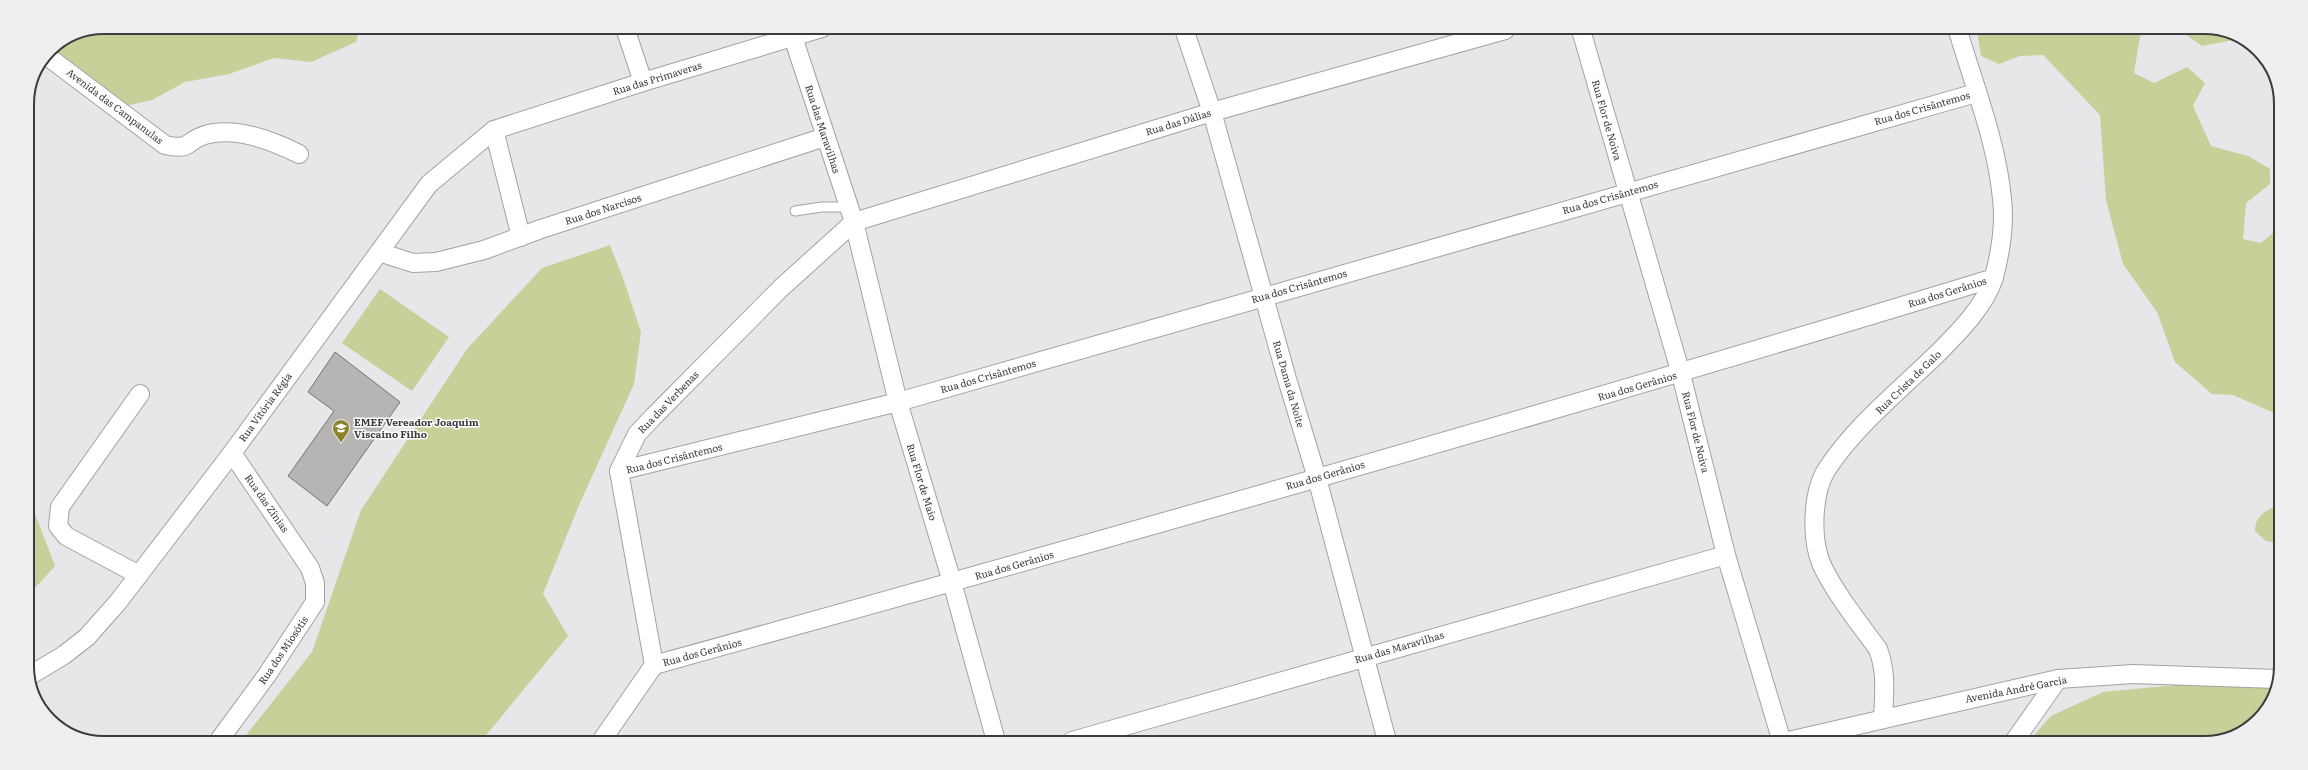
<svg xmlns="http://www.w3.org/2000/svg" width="2308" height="770" font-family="Literata,serif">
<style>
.green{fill:#c8cf99}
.building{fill:#b6b5b3;stroke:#747372}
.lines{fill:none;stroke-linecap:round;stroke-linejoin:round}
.service-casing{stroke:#a1a2a4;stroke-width:11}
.minor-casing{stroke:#a1a2a4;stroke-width:20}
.service{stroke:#fff;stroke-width:9}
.minor{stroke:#fff;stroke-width:18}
.labels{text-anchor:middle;stroke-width:3;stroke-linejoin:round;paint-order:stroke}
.street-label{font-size:10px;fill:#3c3c3d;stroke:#fff}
.poi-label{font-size:10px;font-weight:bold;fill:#3c3c3d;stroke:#fff;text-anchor:start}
.rim{fill:none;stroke:#3c3c3d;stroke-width:2}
</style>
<rect width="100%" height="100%" fill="#e6e7e9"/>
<g class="green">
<polygon points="104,27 360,27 356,42 311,62 274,58 229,74 185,82 152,100 125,106 50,49 75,33"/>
<polygon points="1977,31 2151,31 2140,36 2134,73 2154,83 2187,67 2205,83 2193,106 2211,146 2248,156 2270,169 2270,184 2246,203 2243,239 2261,243 2280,227 2279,415 2233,395 2212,394 2175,362 2157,312 2123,264 2106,200 2100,115 2043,55 2020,56 1999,64 1981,56"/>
<polygon points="2181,31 2228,31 2239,39 2202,46"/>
<polygon points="610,245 623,278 641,332 634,384 579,505 543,594 568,636 482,740 243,739 312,652 361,510 467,349 542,268"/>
<polygon points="380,289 449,337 412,391 342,343"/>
<polygon points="27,493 55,566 27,597"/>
<path d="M2278 505V543L2266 541 2255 531C2255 515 2266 511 2278 505Z"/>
<polygon points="2218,681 2277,687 2277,690 2251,727 2204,743 2027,743 2051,716 2103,692"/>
</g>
<polygon class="building" points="335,352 400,402 327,506 288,476 334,411 308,392"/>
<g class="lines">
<g class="service-casing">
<polyline id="service" points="795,211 822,207 849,207"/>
</g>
<g class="minor-casing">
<g id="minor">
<polyline points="625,28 643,82"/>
<polyline points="1184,29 1212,112 1287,379 1317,478 1387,741"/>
<polyline points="1581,30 1681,374 1726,555 1782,742"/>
<polyline points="793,37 854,222 898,402 952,582 996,741"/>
<path d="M47 56 165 145C192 151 185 141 205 135 235 126 273 141 299 154"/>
<polyline points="494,130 521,237"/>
<polyline points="379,252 413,263 436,262 484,250 541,229 825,137"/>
<polyline points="619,471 898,402 1976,93"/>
<polyline points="139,575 66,536 58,526 60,507 140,394"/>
<path d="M654 665C1102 541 1549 414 1994 278"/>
<polyline points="654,665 619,471 637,434 653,417 781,288 854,222 1212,112 1505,30"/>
<polyline points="29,676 64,655 87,637 118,602 232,453 429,184 494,130 643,82 822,28"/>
<path d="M1883 719C1884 694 1887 673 1878 649 1861 626 1832 589 1821 563 1811 538 1812 492 1827 469 1856 425 1900 390 1937 354 1958 333 1986 305 1994 277 2000 254 2005 223 2002 199 1997 143 1974 85 1958 31"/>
<polyline points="220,739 267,675 315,602 315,583 310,568 232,453"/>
<polyline points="602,740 654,665"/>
<polyline points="1072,741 1726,555"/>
<polyline points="1784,742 2058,679 2133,674 2277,679"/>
<polyline points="2013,743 2058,679"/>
</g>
</g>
<use href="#service" class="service"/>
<use href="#minor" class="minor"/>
</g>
<defs>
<g id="school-pin" transform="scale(0.9)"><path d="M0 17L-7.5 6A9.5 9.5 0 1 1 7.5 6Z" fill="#8a832b" stroke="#fff"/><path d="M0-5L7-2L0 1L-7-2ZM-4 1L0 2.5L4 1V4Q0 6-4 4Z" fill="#fff"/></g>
</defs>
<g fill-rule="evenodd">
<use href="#school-pin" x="341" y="428"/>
</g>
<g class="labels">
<g class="street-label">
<text transform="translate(657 78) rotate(-17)" y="4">Rua das Primaveras</text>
<text transform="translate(115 106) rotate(37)" y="4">Avenida das Campanulas</text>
<text transform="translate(1922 108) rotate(-16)" y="4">Rua dos Crisântemos</text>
<text transform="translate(1607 120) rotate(74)" y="4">Rua Flor de Noiva</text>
<text transform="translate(1178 122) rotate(-17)" y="4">Rua das Dálias</text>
<text transform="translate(823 129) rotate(72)" y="4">Rua das Maravilhas</text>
<text transform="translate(1610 197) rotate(-16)" y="4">Rua dos Crisântemos</text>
<text transform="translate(603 209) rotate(-18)" y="4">Rua dos Narcisos</text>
<text transform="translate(1299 286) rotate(-16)" y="4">Rua dos Crisântemos</text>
<text transform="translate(1947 292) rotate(-17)" y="4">Rua dos Gerânios</text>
<text transform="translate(988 376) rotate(-16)" y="4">Rua dos Crisântemos</text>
<text transform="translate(1908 382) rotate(-44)" y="4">Rua Crista de Galo</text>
<text transform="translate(1289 384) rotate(74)" y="4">Rua Dama da Noite</text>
<text transform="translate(1637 386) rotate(-16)" y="4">Rua dos Gerânios</text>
<text transform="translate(668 402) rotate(-46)" y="4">Rua das Verbenas</text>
<text transform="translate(265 407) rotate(-54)" y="4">Rua Vitória Régia</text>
<text transform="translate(1696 432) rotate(76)" y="4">Rua Flor de Noiva</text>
<text transform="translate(674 458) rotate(-14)" y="4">Rua dos Crisântemos</text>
<text transform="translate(1325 475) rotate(-16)" y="4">Rua dos Gerânios</text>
<text transform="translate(922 482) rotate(73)" y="4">Rua Flor de Maio</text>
<text transform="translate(267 503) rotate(55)" y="4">Rua das Zínias</text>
<text transform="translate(1014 565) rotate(-16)" y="4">Rua dos Gerânios</text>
<text transform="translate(1399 647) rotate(-16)" y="4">Rua das Maravilhas</text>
<text transform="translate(283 650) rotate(-56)" y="4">Rua dos Miosótis</text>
<text transform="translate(702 652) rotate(-15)" y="4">Rua dos Gerânios</text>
<text transform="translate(2016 689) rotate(-11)" y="4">Avenida André Garcia</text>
</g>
<g class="poi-label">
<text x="354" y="426">EMEF Vereador Joaquim<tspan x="354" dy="12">Víscaino Filho</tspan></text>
</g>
</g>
<path d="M0 0H2308V770H0ZM104 34H2204A70 70 0 0 1 2274 104V666A70 70 0 0 1 2204 736H104A70 70 0 0 1 34 666V104A70 70 0 0 1 104 34Z" fill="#efefef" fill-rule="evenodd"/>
<path class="rim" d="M104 34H2204A70 70 0 0 1 2274 104V666A70 70 0 0 1 2204 736H104A70 70 0 0 1 34 666V104A70 70 0 0 1 104 34Z"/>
</svg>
